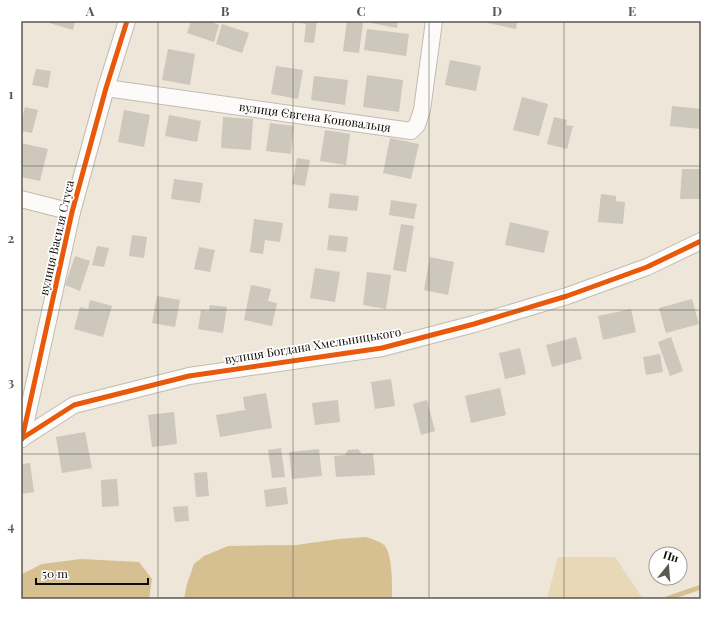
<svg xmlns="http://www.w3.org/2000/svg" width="722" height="620" font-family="'Playfair Display',serif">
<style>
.green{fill:#e9d8b6}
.water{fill:#d6c092}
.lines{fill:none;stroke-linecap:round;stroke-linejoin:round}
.stream{stroke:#d6c092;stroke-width:4.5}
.building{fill:#cdc7bc}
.minor-casing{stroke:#c1bcb1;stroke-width:18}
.minor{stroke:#fcfbf9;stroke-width:16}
.cycleway-casing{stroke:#fff;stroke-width:8}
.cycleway{stroke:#e8590c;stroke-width:5}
.grid{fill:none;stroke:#5d584f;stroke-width:1;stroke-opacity:0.55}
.labels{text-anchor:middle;stroke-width:3.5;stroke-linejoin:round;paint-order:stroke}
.street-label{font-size:12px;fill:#100c05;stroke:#fff}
.neatline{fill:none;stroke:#5d584f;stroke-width:1.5}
.grid-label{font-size:13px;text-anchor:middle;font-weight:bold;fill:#5d584f}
</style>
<rect width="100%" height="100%" fill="#ede6d9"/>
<polygon class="green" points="558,557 615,557 643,599 547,599"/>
<g class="water">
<path d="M366 537C372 539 379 541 384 545 393 554 392 586 392 599H184L187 584 194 564 204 556 228 546 296 545 339 539Z"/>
<polygon points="81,559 139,562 152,579 149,599 21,599 21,578 22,574 42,564"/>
</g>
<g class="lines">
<polyline class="stream" points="666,599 701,587"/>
</g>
<g class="building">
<polygon points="47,21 75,21 73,30 46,22"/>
<polygon points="191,21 209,21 219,25 214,42 187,33"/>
<polygon points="291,21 317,21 314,43 304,42 306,24"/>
<polygon points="347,21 363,23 359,53 343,51"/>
<polygon points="371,21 398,21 397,28 371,23"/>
<polygon points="488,21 517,21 516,29 488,23"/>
<polygon points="222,24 249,33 242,53 216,44"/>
<polygon points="367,29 409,34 406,56 364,50"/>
<polygon points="168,49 195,54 190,85 162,80"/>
<polygon points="450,60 481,66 476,91 445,85"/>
<polygon points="276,66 303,70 298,99 271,94"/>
<polygon points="36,69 51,71 48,88 32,85"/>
<polygon points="367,75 403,80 399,112 363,107"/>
<polygon points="314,76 348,80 345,105 311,100"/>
<polygon points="522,97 548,104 539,136 513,130"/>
<polygon points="672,106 701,109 701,129 670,126"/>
<polygon points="25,107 38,110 32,133 21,131 21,123"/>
<polygon points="124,110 150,115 144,147 118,142"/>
<polygon points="169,115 201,121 197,142 165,136"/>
<polygon points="223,117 253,119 251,150 221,148"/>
<polygon points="554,117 567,120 566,125 573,126 567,149 547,144"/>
<polygon points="270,123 294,126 291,154 266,151"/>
<polygon points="325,130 350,134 346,165 320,161"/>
<polygon points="390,138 419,144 411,179 383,173"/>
<polygon points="21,143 48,149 40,181 21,177"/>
<polygon points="297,158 310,160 305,186 292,184"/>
<polygon points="682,169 701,169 701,199 680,199"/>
<polygon points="174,179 203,183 200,203 171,199"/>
<polygon points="330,193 359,196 357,211 328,208"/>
<polygon points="601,194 616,196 616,201 625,202 623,224 598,222"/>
<polygon points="391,200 417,204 414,219 389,215"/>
<polygon points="254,219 283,223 280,242 265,240 263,254 250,252"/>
<polygon points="510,222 549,231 544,253 505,245"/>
<polygon points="401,224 414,226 406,272 393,270"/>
<polygon points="132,235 147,237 144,258 129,256"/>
<polygon points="329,235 348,237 346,252 327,250"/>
<polygon points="97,246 109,248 104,267 92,265"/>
<polygon points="199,247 215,250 210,272 194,269"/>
<polygon points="75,256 90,261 80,291 65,285"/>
<polygon points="430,257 454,262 448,295 424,290"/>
<polygon points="315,268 340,272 335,302 310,298"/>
<polygon points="367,272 391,275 386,309 363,305"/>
<polygon points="251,285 271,289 268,301 277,303 272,326 244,320"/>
<polygon points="157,296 180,300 175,327 152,323"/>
<polygon points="692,299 699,324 666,333 659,308"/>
<polygon points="90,300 112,306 103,337 74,329 80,307 88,309"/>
<polygon points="210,305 227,307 223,333 198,329 201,310 209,311"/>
<polygon points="631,309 636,332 603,340 598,316"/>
<polygon points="576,337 582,359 552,367 546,345"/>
<polygon points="671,337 683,371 670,376 658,342"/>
<polygon points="520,348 526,374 505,379 499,353"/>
<polygon points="660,354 663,372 646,375 643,357"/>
<polygon points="391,379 395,406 375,409 371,382"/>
<polygon points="500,388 506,415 471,423 465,396"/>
<polygon points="266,393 272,428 220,437 216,415 245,410 243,397"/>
<polygon points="338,400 340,422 315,425 312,403"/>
<polygon points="427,400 435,431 421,435 413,404"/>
<polygon points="174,412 177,444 152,447 148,415"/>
<polygon points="85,432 92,468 62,473 56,437"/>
<polygon points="281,448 285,477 272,478 268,450"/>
<polygon points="319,449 322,476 292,479 289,452"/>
<polygon points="358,449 362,454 373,453 375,475 336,477 334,456 345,455 348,450"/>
<polygon points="30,463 34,492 21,494 21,464"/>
<polygon points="207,472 209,496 196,497 194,473"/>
<polygon points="117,479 119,506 102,507 101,480"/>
<polygon points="286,487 288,504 266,507 264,490"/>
<polygon points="188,506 189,521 175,522 173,507"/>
</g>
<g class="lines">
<g class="minor-casing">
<g id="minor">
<path id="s1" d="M106 88 411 131 417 125 422 110 434 21"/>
<polyline points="21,199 72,212"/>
<polyline points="21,439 74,405 189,376 382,348 474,324 567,296 647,267 701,241"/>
<polyline points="22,439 72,212 106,88 127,21"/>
</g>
</g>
<use href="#minor" class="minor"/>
<g class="cycleway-casing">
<g id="cycleway">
<polyline points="21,439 74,405 189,376 382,348 474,324 567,296 647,267 701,241"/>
<polyline points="22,439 72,212 106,88 127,21"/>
</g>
</g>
<use href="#cycleway" class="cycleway"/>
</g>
<path class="grid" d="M158 21V599M293 21V599M429 21V599M564 21V599M21 166H701M21 310H701M21 454H701"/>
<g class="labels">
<g class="street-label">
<text dy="4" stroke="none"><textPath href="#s1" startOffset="211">вулиця Євгена Коновальця</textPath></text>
<text transform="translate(57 238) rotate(-77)" y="4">вулиця Василя Стуса</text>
<text transform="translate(313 346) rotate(-9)" y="4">вулиця Богдана Хмельницького</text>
</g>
</g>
<rect width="722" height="620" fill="none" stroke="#ffffff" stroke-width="44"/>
<g transform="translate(668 566) rotate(17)"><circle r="19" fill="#ffffff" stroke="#9f9e9b"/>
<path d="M0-3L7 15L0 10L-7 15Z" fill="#5d584f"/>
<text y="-6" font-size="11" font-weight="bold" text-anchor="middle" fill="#100c05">Пн</text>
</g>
<path d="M36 578v6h112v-6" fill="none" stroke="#100c05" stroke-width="2"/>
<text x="42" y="578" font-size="12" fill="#100c05" stroke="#ffffff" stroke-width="3" paint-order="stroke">50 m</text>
<rect x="22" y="22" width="678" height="576" class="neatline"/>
<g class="grid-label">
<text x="90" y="16">A</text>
<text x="225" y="16">B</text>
<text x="361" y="16">C</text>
<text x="497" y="16">D</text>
<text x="632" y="16">E</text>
<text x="11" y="99">1</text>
<text x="11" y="243">2</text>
<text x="11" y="387">3</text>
<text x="11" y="531">4</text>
</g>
</svg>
